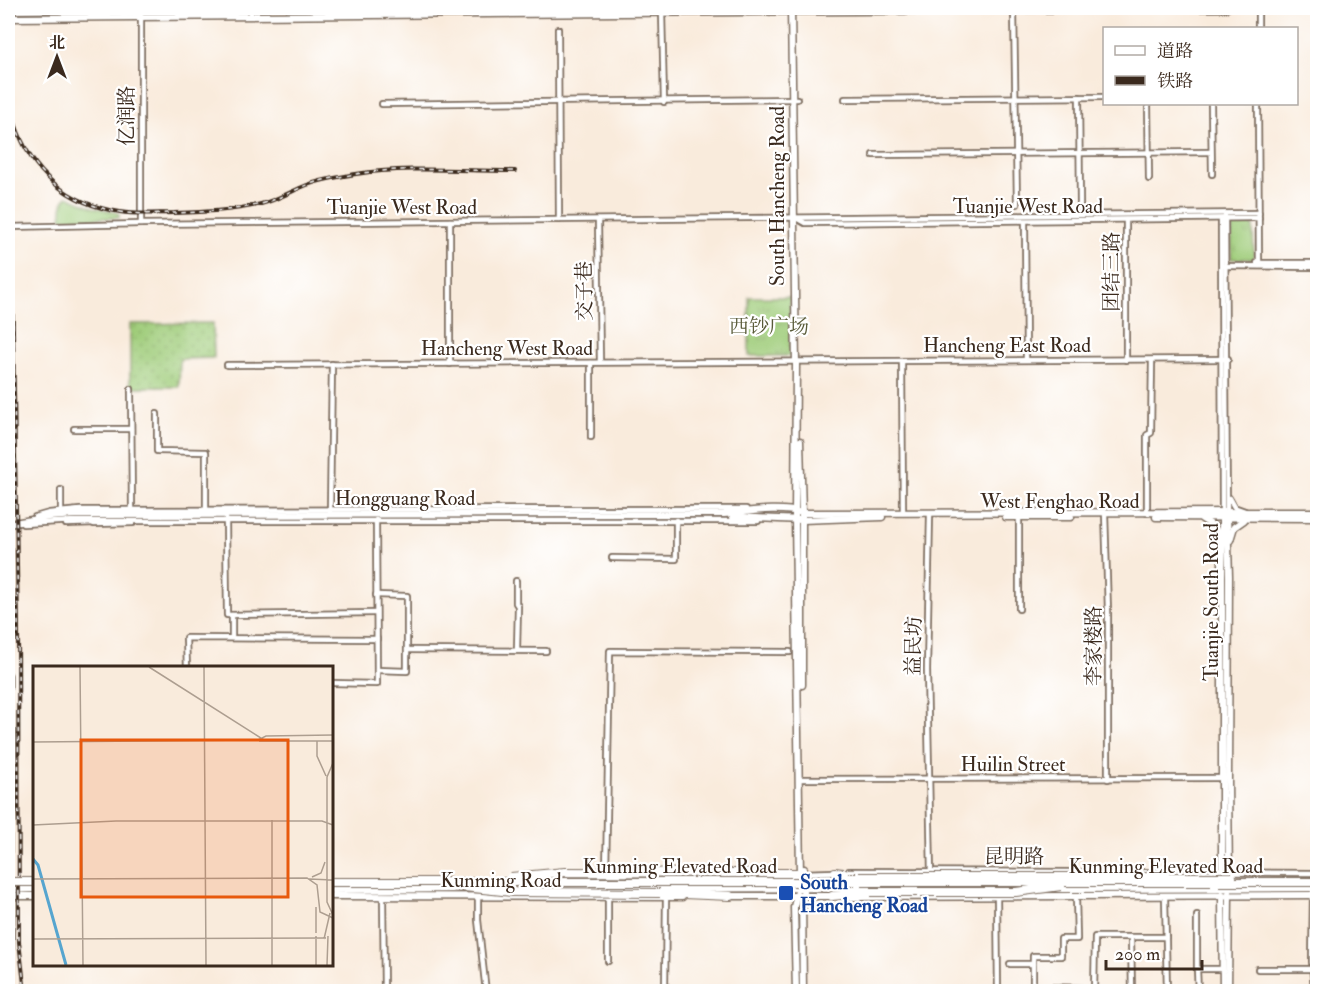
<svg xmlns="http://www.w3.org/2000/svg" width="1325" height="999" font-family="'IM FELL Double Pica','Noto Serif SC',serif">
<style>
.grass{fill:url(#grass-dots);stroke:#6d7b4c;stroke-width:1.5}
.park{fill:url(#park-tufts);stroke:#6d7b4c;stroke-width:1.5}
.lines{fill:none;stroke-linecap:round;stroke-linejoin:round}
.minor-casing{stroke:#7e6e60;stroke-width:8}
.major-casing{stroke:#7e6e60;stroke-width:9}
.highway-casing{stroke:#7e6e60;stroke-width:10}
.minor{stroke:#fff;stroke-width:4.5}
.major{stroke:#fff;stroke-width:6}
.highway{stroke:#fff;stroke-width:8}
.rail-casing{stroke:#3b2a1e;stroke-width:4}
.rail{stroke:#fff;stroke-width:1.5;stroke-dasharray:4.5;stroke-linecap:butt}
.highway-bridge-casing{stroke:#7e6e60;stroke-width:10;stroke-linecap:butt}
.highway-bridge{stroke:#fff;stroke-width:8}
.transit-dot{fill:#1a4fb4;stroke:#fff;stroke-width:2}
.labels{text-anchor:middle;stroke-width:4.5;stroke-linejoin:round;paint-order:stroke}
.street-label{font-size:20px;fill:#3b2a1e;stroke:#fff}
.park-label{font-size:20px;fill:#595b39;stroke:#fff}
.transit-label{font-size:20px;font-weight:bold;fill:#164399;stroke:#fff;text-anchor:start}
.inset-river{fill:none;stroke:#56a5cf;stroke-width:3}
.inset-road{fill:none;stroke:#ad9e90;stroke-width:1.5}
.view{fill:#e8590c;fill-opacity:0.15;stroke:#e8590c;stroke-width:3}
.inset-edge{fill:none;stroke:#3b2a1e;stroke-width:3}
</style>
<defs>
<pattern id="grass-dots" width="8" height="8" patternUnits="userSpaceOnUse" patternTransform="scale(1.5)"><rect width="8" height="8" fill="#9fcc79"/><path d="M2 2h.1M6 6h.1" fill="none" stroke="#8aaf68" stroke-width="1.8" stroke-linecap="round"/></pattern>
<pattern id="park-tufts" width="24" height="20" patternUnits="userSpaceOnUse" patternTransform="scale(1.5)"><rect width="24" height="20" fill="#9fcc79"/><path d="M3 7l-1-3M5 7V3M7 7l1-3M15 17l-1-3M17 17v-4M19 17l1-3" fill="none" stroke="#8aaf68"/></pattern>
</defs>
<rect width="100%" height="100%" fill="#fff"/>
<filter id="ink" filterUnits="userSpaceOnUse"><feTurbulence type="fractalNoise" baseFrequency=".0167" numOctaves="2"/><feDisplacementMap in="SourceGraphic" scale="12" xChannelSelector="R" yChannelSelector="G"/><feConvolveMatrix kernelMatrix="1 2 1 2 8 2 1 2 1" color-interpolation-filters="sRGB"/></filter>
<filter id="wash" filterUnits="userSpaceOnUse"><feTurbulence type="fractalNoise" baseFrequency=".008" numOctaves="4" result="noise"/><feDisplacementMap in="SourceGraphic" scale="24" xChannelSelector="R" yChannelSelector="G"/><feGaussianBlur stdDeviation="1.35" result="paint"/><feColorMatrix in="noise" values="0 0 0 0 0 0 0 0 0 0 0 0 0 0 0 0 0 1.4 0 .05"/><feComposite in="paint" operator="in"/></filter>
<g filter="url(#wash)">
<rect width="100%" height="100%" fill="#f9ebdc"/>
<polygon class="grass" points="213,323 214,358 180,359 179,387 130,387 130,324"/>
<g class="park">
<polygon points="67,196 93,207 119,213 119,218 61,219 63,202"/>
<polygon points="1232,224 1253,224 1254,259 1231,259"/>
<rect x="749" y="297" width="41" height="59"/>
</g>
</g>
<g filter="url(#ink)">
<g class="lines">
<g class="minor-casing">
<g id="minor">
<polyline points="251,8 251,16"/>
<polyline points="392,8 392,14"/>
<polyline points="1258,8 1258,28"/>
<polyline points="1014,10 1017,204"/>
<polyline points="662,12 664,102"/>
<polyline points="141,14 141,224"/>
<polyline points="558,29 559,220"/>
<polyline points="1079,97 1080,204"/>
<polyline points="845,99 1104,97"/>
<polyline points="382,104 797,99"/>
<polyline points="1148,104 1149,179"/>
<polyline points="1211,104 1212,174"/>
<polyline points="1258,104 1259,266"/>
<polyline points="873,155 1211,152"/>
<polyline points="1225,216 1227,513"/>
<polyline points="798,219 805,223 1259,218"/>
<polyline points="1221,219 1222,512"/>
<polyline points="598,220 600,362"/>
<polyline points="1126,220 1126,360"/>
<polyline points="1025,221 1026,359"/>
<polyline points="8,229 10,227 141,224 1259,213"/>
<polyline points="1257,263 1318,263"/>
<polyline points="1224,266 1318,267"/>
<polyline points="902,361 903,513"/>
<polyline points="450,364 450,221"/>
<polyline points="227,365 1228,359"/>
<polyline points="131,389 132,510"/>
<polyline points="157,414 157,451 206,452 206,510"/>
<polyline points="74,429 131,429"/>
<polyline points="591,437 591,363"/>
<polyline points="61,490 61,511"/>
<polyline points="1229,498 1234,507 1245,511"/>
<polyline points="330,511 332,364"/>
<polyline points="1105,513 1108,611 1108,779"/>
<polyline points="1147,513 1147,435 1151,433 1152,360"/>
<polyline points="930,514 927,670 931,874"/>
<polyline points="35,517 49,513 80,510 746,509"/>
<polyline points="226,518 227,615 376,613"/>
<polyline points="23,524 75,521 758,521"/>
<polyline points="66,524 97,523"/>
<polyline points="94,524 133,523"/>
<polyline points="612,558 676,559 676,520"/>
<polyline points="516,581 516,603 518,606 517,650"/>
<polyline points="376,595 407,596 407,671 377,670"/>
<polyline points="1019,609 1019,517"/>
<polyline points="232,638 232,615"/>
<polyline points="407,650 546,651"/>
<polyline points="187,668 186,638 377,639"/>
<polyline points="332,683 377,684 376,520"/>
<polyline points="799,779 1223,778"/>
<polyline points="849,871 1318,873"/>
<polyline points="801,873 835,872"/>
<polyline points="608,883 606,873 610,651 790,652"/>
<polyline points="1314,884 1316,873 1318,780"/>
<polyline points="1313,892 1312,961 1314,992"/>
<polyline points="997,894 998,992"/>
<polyline points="383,896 384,992"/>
<polyline points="1076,896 1077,939 1061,939 1061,956 1033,956 1033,987 1085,988"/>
<polyline points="1165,896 1167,992"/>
<polyline points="478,897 478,920 486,992"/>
<polyline points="1197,916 1197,969"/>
<polyline points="608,961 608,897"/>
<polyline points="1010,964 1033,964"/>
<polyline points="1258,969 1312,969"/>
<polyline points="665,992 666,897"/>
<polyline points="1094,992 1095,937 1131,937"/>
<polyline points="1132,992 1131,937 1166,937"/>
<polyline points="1198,992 1197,969 1223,969"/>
<polyline points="1288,992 1288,990 1314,990"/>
</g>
</g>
<g class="major-casing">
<g id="major">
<polyline points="791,9 796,365 795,519 800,875"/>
<polyline points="8,10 209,8"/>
<polyline points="8,18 1227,8"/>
<polyline points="800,441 802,513 802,685"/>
<polyline points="1227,515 1229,576 1228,779 1229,880"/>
<polyline points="1222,516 1222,881"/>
<polyline points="733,517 802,520 882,517"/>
<polyline points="1006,517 1071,517"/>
<polyline points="1156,517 1318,518"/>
<polyline points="1202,519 1215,527 1219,540"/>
<path d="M8 524 49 517 75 515 724 514C749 512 778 506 802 513L1318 512"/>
<polyline points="1230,540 1234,527 1244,520"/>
<polyline points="8,675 8,687"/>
<polyline points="8,768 8,890 11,896 10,992"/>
<polyline points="560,889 877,888"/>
<polyline points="1058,889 1318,888"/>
<polyline points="8,890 34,889"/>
<polyline points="332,890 460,889"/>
<polyline points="1222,894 1223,992"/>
<polyline points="8,896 34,896"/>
<polyline points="332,896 682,897"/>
<polyline points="728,896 835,896"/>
<polyline points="848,897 1318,895"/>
<polyline points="796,992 794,907 797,894"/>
<polyline points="803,992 802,897 804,889 804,869"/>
<polyline points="1228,992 1229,893"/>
</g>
</g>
<g class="highway-casing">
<g id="highway">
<polyline points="835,872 852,874"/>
<polyline points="729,873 800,873"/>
<polyline points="660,893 730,896"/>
<polyline points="832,896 871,892"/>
</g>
</g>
<use href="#minor" class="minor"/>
<use href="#major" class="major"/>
<use href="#highway" class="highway"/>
<g class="rail-casing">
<g id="rail">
<polyline points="8,8 8,34"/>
<polyline points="8,27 11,64 12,274 18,623 19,942 25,992"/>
<path d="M15 123C31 173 68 204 120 212 138 215 157 213 174 213 203 212 233 211 261 204 277 200 292 191 307 185 323 179 340 177 356 174 404 166 465 171 515 171"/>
<polyline points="8,632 12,609"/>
</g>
</g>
<use href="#rail" class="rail"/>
<g class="highway-bridge-casing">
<g id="highway-bridge">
<polyline points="511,877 565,872 729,873"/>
<polyline points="848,877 1232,877"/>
<polyline points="8,882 34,882"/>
<polyline points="332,882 1318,882"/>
<polyline points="454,886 512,892 660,893"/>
<polyline points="871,892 1016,892 1061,886"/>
</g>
</g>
<use href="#highway-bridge" class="highway-bridge"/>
</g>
</g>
<rect class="transit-dot" x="778" y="885" width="16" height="16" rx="3"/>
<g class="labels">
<g class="street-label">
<text transform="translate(126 116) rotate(-90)" y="7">亿润路</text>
<text transform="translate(777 196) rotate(-90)" y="7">South Hancheng Road</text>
<text x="1028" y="213">Tuanjie West Road</text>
<text x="402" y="214">Tuanjie West Road</text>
<text transform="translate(1111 272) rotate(-90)" y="7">团结三路</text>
<text transform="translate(584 291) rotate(-91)" y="7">交子巷</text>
<text x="1007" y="352">Hancheng East Road</text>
<text x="507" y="355">Hancheng West Road</text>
<text x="405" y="505">Hongguang Road</text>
<text x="1060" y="508">West Fenghao Road</text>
<text transform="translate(1211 602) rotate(-90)" y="7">Tuanjie South Road</text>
<text transform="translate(913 646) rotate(-89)" y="7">益民坊</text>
<text transform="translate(1093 646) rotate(-90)" y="7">李家楼路</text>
<text x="1013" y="771">Huilin Street</text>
<text x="1014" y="863">昆明路</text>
<text x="680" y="873">Kunming Elevated Road</text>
<text x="1166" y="873">Kunming Elevated Road</text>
<text x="501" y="887">Kunming Road</text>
</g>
<g class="park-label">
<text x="769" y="333">西钞广场</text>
</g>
<g class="transit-label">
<text x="800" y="889">South<tspan x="800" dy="23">Hancheng Road</tspan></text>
</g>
</g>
<g transform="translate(33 666)">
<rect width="300" height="300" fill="#f9ebdc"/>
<path class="inset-river" d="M0 193 5 199 33 299"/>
<path class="inset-road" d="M47 1 50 299M116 1 231 74M171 1 173 299M226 75H300M284 75V90L293 110M0 76 225 74 233 70 300 69M300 97 294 111V236L300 249M239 154V299M0 159 83 155H289L300 159M279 211 288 207 292 196M0 213 274 212 284 219 287 246 300 252M276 213 300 214M283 267V241M283 270V299M0 273 293 272M291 273 297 247M294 299 295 270"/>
<path class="view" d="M48 74H255V231H48Z"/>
<rect width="300" height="300" class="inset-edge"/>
</g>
<rect width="1325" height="999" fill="none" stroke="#fff" stroke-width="30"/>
<rect x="1103" y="27" width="195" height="78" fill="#ffffff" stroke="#b1aaa5" stroke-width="1.5"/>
<rect x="1115" y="46" width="30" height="9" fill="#ffffff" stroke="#b1aaa5" stroke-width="1.5"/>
<text x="1157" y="57" font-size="18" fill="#3b2a1e">道路</text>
<rect x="1115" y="76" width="30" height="9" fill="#3b2a1e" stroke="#b1aaa5" stroke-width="1.5"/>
<text x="1157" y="87" font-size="18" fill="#3b2a1e">铁路</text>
<g transform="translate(57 57)" stroke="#ffffff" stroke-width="4.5" paint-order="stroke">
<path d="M0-4.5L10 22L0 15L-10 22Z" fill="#3b2a1e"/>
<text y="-9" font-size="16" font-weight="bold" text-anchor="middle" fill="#3b2a1e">北</text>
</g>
<path d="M1106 960v9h96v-9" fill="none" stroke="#3b2a1e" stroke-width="3"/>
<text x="1115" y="960" font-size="18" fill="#3b2a1e" stroke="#ffffff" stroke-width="4.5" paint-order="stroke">200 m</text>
</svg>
